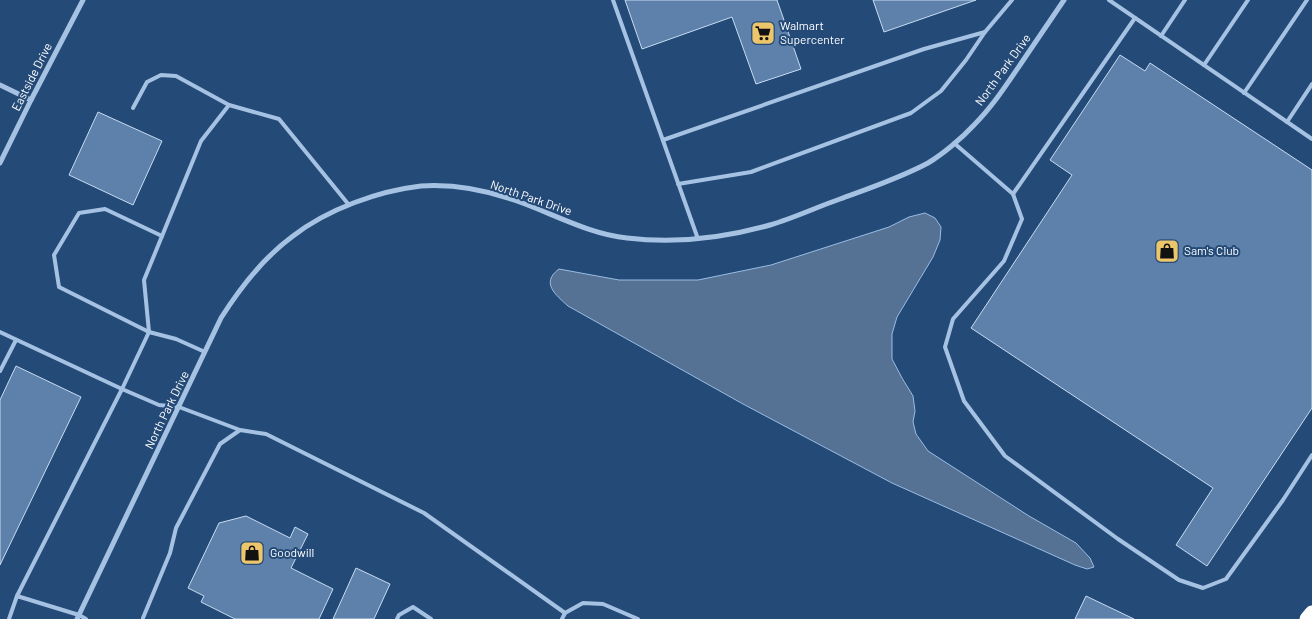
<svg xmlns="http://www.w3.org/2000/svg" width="1312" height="619" font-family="Barlow,sans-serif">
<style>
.water{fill:#557193;stroke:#9abde4}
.building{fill:#5d81aa;stroke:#c8dcf3}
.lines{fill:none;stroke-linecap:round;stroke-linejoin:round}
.lane{stroke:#a6c2e3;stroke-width:4}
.street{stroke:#a6c2e3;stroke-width:5}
.highway{stroke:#fff;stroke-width:15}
.labels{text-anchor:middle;stroke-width:4;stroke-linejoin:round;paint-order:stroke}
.poi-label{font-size:12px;fill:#fff;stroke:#244a78;text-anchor:start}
.street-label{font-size:12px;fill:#fff;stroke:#244a78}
</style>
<rect width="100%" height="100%" fill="#244a78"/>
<path class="water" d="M925 213 935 218 941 227 940 240 933 257 897 317 892 334V359L902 378 913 396 915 411 913 422 916 434 928 451 1029 516 1076 543 1090 558 1094 567 1087 569 1075 565 892 483 743 404 568 306C556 295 540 283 559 269L619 280H698L771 265 889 227 909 217Z"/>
<g class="building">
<polygon points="625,0 777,0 801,69 756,84 732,17 642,49"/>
<polygon points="873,0 976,0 884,32"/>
<polygon points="1120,55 1145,71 1150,63 1312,170 1312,408 1207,566 1176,545 1213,488 971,328 1072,175 1050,160"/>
<polygon points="98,112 162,141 133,205 69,175"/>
<polygon points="16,366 81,397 0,565 0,400"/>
<polygon points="246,516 290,538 295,527 308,534 291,568 333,589 319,619 235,619 201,602 204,596 188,588 219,523"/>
<polygon points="356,568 390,584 374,619 333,619"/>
<polygon points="1086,596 1134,619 1075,619"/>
</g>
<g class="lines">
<g class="lane">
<polyline points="613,0 698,239"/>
<polyline points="1109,0 1312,139"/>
<polyline points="1161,36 1185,0"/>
<polyline points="1204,65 1248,0"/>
<polyline points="1244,93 1307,0"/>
<polyline points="133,108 147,82 161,75 176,76 229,105"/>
<polyline points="1287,122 1312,84"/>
<polyline points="663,140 924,49 985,32"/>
<polyline points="954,143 1013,194 1022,219 1004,261 953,319 945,347 964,401 1005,456 1118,539 1179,580 1203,588 1226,579 1283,500 1312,455"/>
<polyline points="678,184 751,172 911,113 941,91 966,60 985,32 1012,0"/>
<polyline points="1013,194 1135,18"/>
<polyline points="0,332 122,389 149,332 176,339 205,352"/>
<polyline points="149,332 144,280 201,141 229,105 279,119 349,205"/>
<polyline points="149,332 59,287 54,255 79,213 105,209 162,236"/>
<polyline points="0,371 16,340"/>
<polyline points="17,596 122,389 159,405 179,407 240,430"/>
<polyline points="143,618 170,553 176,528 220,444 240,430 266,434 424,513 565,613"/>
<polyline points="9,619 17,596 79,615 86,619"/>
<polyline points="397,619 399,615 413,607 431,619"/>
<polyline points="562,619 565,613 583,603 603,604 638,619"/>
</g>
<g class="street">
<polyline points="0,85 31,100"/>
<polyline points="0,163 31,100 83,0"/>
<path d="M77 619 221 318C240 288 264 257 293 236 328 209 378 191 421 186 452 184 485 190 514 200 552 213 588 234 627 238 676 244 724 238 770 225 794 218 817 207 840 199 870 188 900 178 928 163 943 154 962 138 974 125 993 106 1007 84 1022 62 1036 41 1050 21 1064 0"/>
</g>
<polyline class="highway" points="1307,619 1312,613"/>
</g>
<defs>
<g id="supermarket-square" transform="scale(1.25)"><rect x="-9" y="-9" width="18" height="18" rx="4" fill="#edc56a" stroke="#244a78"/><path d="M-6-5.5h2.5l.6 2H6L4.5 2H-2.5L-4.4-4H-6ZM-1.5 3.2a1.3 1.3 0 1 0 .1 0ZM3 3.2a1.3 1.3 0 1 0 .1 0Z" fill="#111"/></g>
<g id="shop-square" transform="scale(1.25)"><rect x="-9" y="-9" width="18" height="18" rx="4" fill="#edc56a" stroke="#244a78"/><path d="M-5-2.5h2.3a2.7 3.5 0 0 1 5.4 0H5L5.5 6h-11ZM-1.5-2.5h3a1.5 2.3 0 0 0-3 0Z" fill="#111"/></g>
</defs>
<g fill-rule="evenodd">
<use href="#supermarket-square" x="763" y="33"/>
<use href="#shop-square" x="1167" y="251"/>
<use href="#shop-square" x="252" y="553"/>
</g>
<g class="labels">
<g class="poi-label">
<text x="780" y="30">Walmart<tspan x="780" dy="14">Supercenter</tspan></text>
<text x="1184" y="255">Sam's Club</text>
<text x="270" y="557">Goodwill</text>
</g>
<g class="street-label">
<text transform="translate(1003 70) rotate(-54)" y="4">North Park Drive</text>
<text transform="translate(32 77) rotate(-63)" y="4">Eastside Drive</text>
<text transform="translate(531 198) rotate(19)" y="4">North Park Drive</text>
<text transform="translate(167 410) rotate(-64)" y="4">North Park Drive</text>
</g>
</g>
</svg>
